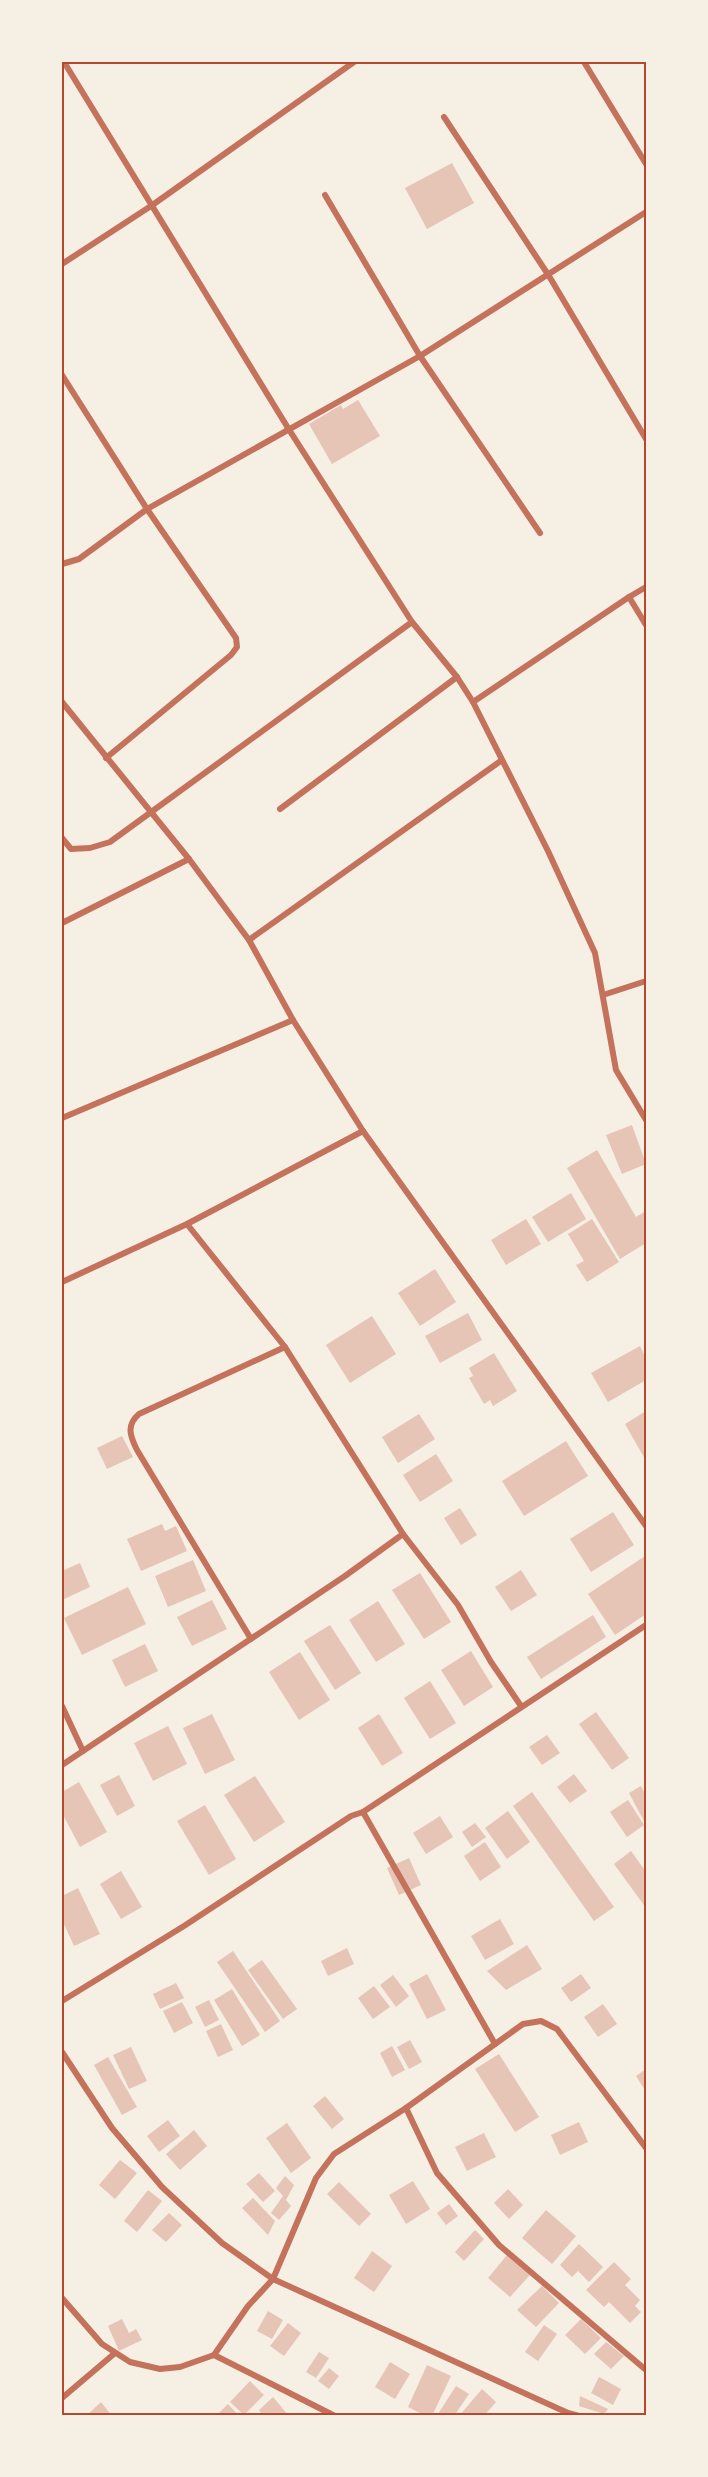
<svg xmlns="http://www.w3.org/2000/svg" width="708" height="2477" font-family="'Source Sans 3',sans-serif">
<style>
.building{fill:#e6c5b7}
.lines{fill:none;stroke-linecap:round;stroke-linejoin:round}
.minor{stroke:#c5725c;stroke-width:6}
.neatline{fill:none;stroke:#b5482f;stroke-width:2}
</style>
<rect width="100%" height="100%" fill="#f6efe4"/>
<g class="building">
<polygon points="452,163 474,203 427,229 405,188"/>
<polygon points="358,400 380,436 332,464 309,424 341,405 343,409"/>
<polygon points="632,1125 646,1164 622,1174 606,1135"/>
<polygon points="597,1150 636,1217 646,1211 646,1243 620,1259 567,1168"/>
<polygon points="571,1193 586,1219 548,1242 532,1217"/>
<polygon points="526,1219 541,1244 506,1265 491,1240"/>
<polygon points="592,1219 619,1262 587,1282 576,1265 584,1261 568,1234"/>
<polygon points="435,1269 456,1302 420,1326 398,1293"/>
<polygon points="468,1313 482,1340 440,1363 425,1336"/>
<polygon points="372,1316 396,1354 350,1383 326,1345"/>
<polygon points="640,1346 646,1358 646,1380 608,1402 591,1373"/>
<polygon points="494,1353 517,1391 493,1406 490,1400 484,1404 469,1378 473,1376 469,1368"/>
<polygon points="646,1411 646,1461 625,1424"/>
<polygon points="419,1414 435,1439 398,1463 382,1437"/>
<polygon points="122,1436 133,1457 107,1469 97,1448"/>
<polygon points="566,1441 588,1476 524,1516 502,1481"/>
<polygon points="436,1454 453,1481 420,1502 403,1475"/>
<polygon points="460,1508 477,1535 461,1545 444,1518"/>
<polygon points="613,1512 634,1545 591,1572 570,1539"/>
<polygon points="162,1524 165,1531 176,1526 187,1551 141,1571 127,1539"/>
<polygon points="645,1556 646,1614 615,1635 588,1594"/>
<polygon points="193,1560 206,1591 168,1607 155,1576"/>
<polygon points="80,1563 90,1587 62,1600 62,1571"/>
<polygon points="521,1570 537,1595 511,1611 495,1587"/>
<polygon points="420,1573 451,1622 424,1639 392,1590"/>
<polygon points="128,1587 146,1624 82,1655 64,1618"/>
<polygon points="212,1600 227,1629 192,1646 177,1617"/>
<polygon points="378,1601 405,1644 376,1662 349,1620"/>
<polygon points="593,1615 606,1637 541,1679 527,1657"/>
<polygon points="330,1625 361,1673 335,1690 304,1641"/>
<polygon points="145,1644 158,1671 125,1687 112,1660"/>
<polygon points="471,1651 493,1687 464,1706 441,1670"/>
<polygon points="300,1652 330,1700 299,1720 269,1672"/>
<polygon points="430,1681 456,1723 430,1739 404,1698"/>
<polygon points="596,1712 629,1758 612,1770 579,1724"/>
<polygon points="212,1714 235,1760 205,1774 183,1728"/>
<polygon points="379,1714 403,1753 382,1766 358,1728"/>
<polygon points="168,1726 187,1764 153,1781 134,1743"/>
<polygon points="547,1735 560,1753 542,1765 529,1747"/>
<polygon points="574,1774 587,1791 570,1803 557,1787"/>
<polygon points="119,1775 135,1806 117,1816 100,1785"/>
<polygon points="255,1776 285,1822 254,1842 224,1795"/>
<polygon points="79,1782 107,1832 80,1847 62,1813 62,1792"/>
<polygon points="641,1786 646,1796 646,1825 629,1793"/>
<polygon points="532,1792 614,1907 594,1921 513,1806"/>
<polygon points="628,1800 644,1825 627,1837 610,1812"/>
<polygon points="205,1805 236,1859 209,1875 177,1821"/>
<polygon points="508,1811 530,1842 507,1859 485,1828"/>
<polygon points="440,1816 453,1837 426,1854 413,1833"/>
<polygon points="475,1823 486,1837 472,1847 462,1832"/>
<polygon points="485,1842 501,1867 480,1881 464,1856"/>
<polygon points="631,1851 646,1872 646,1908 614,1864"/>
<polygon points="409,1858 421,1885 399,1895 387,1868"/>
<polygon points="121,1871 142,1907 121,1919 100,1884"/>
<polygon points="78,1888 100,1934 74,1946 62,1920 62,1896"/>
<polygon points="500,1919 514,1944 485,1960 471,1936"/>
<polygon points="527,1945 542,1969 506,1990 487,1971"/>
<polygon points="347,1948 354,1964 328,1976 321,1961"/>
<polygon points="233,1951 280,2021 265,2032 217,1962"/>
<polygon points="262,1960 297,2009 283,2019 248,1970"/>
<polygon points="427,1974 446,2010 427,2019 409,1984"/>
<polygon points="581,1974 591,1988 571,2002 561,1988"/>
<polygon points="393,1975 409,1996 396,2007 380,1985"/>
<polygon points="176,1983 184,1998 160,2009 153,1994"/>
<polygon points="374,1986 390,2007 373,2019 358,1998"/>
<polygon points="232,1989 260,2035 242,2046 214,2000"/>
<polygon points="209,2000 219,2020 205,2027 195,2007"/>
<polygon points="182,2002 193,2023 174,2033 163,2011"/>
<polygon points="603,2004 617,2024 598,2037 584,2017"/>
<polygon points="221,2024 233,2050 218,2057 206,2031"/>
<polygon points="410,2040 422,2062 409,2069 397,2047"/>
<polygon points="392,2046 405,2070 392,2077 380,2053"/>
<polygon points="131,2047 147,2081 129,2089 113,2055"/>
<polygon points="499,2054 539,2117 515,2132 475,2069"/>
<polygon points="108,2057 137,2107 122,2115 94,2065"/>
<polygon points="646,2069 646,2092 636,2076"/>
<polygon points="325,2096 344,2119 332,2129 313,2106"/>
<polygon points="168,2120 180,2136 159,2152 147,2136"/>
<polygon points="579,2122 588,2142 560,2155 551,2135"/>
<polygon points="287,2123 311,2158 291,2173 266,2138"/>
<polygon points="194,2130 207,2146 180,2170 166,2154"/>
<polygon points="484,2133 496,2157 467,2171 455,2147"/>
<polygon points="120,2160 137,2173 115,2199 99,2185"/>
<polygon points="259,2173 275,2191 263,2202 246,2184"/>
<polygon points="285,2176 294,2185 286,2200 291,2206 279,2220 271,2213 283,2196 276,2188"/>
<polygon points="413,2181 430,2209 406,2224 389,2195"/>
<polygon points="339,2182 371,2214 359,2226 327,2194"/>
<polygon points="508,2189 523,2205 509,2219 494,2203"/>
<polygon points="148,2190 162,2201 137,2232 124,2221"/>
<polygon points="253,2198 275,2221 268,2235 242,2208"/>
<polygon points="449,2204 458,2216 446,2225 437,2213"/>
<polygon points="546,2210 576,2236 552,2264 522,2238"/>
<polygon points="169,2213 182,2225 166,2242 152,2230"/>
<polygon points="475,2230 484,2239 464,2261 455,2252"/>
<polygon points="579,2244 603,2267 589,2282 578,2271 572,2277 560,2265"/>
<polygon points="372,2251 392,2266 374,2292 354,2278"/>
<polygon points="507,2255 530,2275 510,2297 488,2278"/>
<polygon points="614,2262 631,2279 625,2285 640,2300 635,2306 641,2312 630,2323 609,2302 604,2307 586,2290"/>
<polygon points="542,2286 559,2303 536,2327 517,2310"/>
<polygon points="268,2311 283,2320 272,2339 257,2331"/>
<polygon points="122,2319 129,2333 136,2329 142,2340 119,2351 108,2326"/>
<polygon points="581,2319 601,2338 585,2354 565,2335"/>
<polygon points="288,2323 301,2333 284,2356 270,2346"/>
<polygon points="544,2325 557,2334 538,2361 525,2352"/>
<polygon points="606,2342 624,2356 611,2369 594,2354"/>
<polygon points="319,2352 329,2358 316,2378 306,2372"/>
<polygon points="390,2362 410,2374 395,2399 375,2387"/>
<polygon points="427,2365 451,2376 432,2416 426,2416 408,2407"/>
<polygon points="329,2368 339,2376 329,2389 318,2381"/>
<polygon points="599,2377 621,2389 613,2405 591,2393"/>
<polygon points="250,2381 264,2395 244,2415 230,2402"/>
<polygon points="456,2386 469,2394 454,2416 440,2416 438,2414"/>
<polygon points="482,2389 496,2402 484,2416 459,2416"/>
<polygon points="580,2396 608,2409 604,2414 579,2406"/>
<polygon points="273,2397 289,2416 263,2416 259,2410"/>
<polygon points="101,2402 112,2416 86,2416"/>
<polygon points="228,2404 239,2416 216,2416"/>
</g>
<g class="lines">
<g class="minor">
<polyline points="64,62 288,428 412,622 457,677 473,702 548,851 595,953 616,1070 646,1120"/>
<polyline points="584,62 646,164"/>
<polyline points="444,117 549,276 646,439"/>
<polyline points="325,195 420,356 540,533"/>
<polyline points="62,264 151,206 354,62"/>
<polyline points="62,375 147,509 236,638 237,647 231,655 106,758"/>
<polyline points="62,564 79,559 147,509 420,356 646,212"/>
<polyline points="629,597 646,587"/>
<polyline points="62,702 189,859 249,940 293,1020 363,1131 646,1526"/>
<polyline points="473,702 629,597 646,625"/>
<polyline points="280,809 457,677"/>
<polyline points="62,838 71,849 90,848 110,842 412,622"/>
<polyline points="62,923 189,859"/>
<polyline points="249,940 502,760"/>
<polyline points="603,995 646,981"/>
<polyline points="62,1118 293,1020"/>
<polyline points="187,1224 285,1347 403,1534"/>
<polyline points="62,1282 187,1224 363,1131"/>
<path d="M251 1639 137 1450C130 1436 126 1425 139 1414L285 1347"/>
<polyline points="62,1706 83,1751"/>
<polyline points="62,1765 345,1576 403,1534 458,1605 491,1662 521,1706"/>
<polyline points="363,1812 495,2044"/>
<polyline points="62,2001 184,1926 351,1816 363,1812 646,1625"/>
<polyline points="62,2052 112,2128 162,2187 222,2243 273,2279 568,2413 579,2416"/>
<polyline points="646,2148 557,2029 541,2021 523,2024 406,2108 437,2173 499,2245 646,2370"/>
<polyline points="62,2298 102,2344 130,2362 160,2369 180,2367 214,2355"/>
<polyline points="62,2398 115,2353"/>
<polyline points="335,2416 214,2355 248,2306 273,2279 316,2178 334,2154 406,2108"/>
</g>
</g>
<rect width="708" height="2477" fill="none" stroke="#f6efe4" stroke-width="126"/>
<rect x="63" y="63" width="582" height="2351" class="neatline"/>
</svg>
